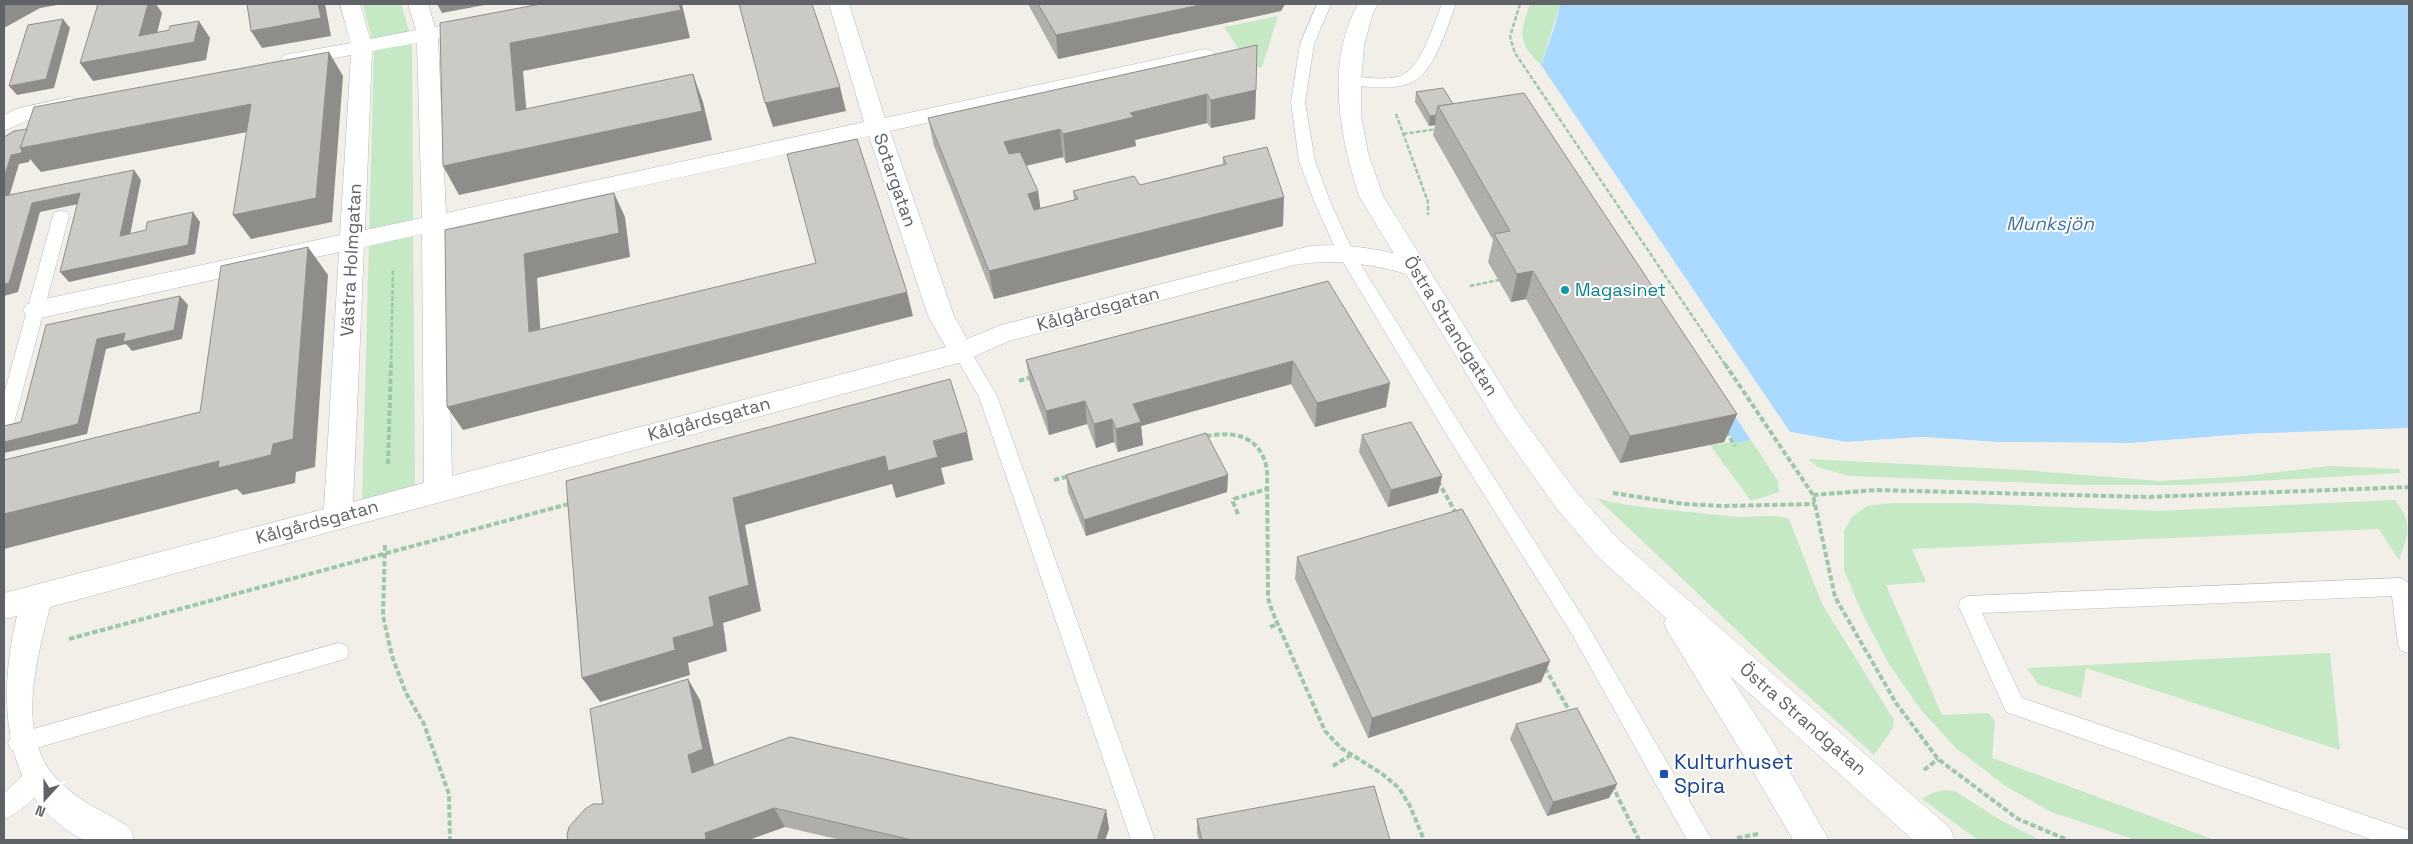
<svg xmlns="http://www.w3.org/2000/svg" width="2413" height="844" font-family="'Space Grotesk',sans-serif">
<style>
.green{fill:#c5e8c5}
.water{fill:#aadaff}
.pier{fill:#f1efe8}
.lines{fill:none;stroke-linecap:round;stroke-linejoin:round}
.service-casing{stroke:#b5b8bc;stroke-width:1}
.minor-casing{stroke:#b5b8bc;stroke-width:1}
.secondary-casing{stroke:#b6babf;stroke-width:1}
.path-far1{stroke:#9cc7a9;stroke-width:2.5;stroke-dasharray:4.5 2;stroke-linecap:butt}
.path{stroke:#9cc7a9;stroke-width:4;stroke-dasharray:5.5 2.5;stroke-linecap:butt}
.service{fill:#fff;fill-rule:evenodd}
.minor{fill:#fff;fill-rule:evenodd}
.secondary{fill:#fff;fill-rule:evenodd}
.wall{fill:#afaea9}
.shaded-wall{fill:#8f8d8a}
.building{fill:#cccac5;stroke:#8f8d8a}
.culture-dot{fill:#0f9aa8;stroke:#fff;stroke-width:2}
.transit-dot{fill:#1a4fb4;stroke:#fff;stroke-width:2}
.labels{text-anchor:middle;stroke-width:4;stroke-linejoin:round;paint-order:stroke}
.street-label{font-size:18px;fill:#5f6368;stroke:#fff}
.culture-label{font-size:18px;fill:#0d838f;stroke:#fff;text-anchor:start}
.water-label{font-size:19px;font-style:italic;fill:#4174aa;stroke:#fff}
.near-transit-label{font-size:21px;fill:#164399;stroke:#fff;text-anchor:start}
</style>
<rect width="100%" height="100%" fill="#f1efe8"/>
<g class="green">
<polygon points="363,4 401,4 412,41 415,490 362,504 374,48"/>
<path d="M1530 4H1560L1541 65C1517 44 1520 31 1530 4Z"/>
<polygon points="1278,16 1262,67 1252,69 1224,27"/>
<polygon points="1751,440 1778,481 1779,492 1751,501 1710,445"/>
<polygon points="1808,459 2023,470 2159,481 2245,476 2330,466 2399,469 2401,473 2186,485 2086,485 1850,476 1818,467"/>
<polygon points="1597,498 1609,502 1651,508 1737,517 1777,516 1789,519 1822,604 1894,720 1893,728 1874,755 1768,660"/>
<path d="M2395 500C2413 524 2409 532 2399 560L2379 529 1912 549 1926 582 1886 585 1942 715 1988 713 1995 721 1992 758 2215 840H2136L2051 812 2004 785 1956 748 1921 710 1889 664 1863 615 1844 570V531L1852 517 1867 506 1892 503H1968L2158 511Z"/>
<polygon points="2330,653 2340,750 2086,668 2081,698 2038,684 2027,668"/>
<polygon points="1944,790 1955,791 2002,821 2040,840 1978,840 1922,799 1932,793"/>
</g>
<polygon class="water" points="1560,4 2409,4 2409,428 2246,434 2131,443 1997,442 1922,437 1846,442 1790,432 1736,443 1523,118 1554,28"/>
<polygon class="pier" points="1541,65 1790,432 1846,442 1922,437 1997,442 2131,443 2246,434 2409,428 2409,431 2246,437 2131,446 1997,445 1922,439 1846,445 1790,435 1752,442 1527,97 1538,66"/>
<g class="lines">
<g class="service-casing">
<g id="service">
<polygon points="1317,4 1331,4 1314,44 1305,102 1315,161 1330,201 1353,252 1465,432 1587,624 1712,840 1687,840 1573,636 1451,442 1337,252 1314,201 1299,161 1291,102 1300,44"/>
<path d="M1442 4H1456C1448 24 1437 63 1420 77 1403 92 1366 88 1345 83L1343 80 1345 77 1350 76C1366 77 1385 81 1400 76 1421 69 1434 23 1442 4Z"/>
<polygon points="61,211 67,212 69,216 13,427 11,432 4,434 4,394 53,216 55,212"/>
<polygon points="962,345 968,347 997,396 1155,840 1131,840 979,397 953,352 956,347"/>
<polygon points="2401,578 2409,583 2409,653 2401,651 2398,644 2392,596 1982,613 2022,698 2405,829 2409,830 2409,840 2373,840 2006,712 1958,605 1961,599 1968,596"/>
<polygon points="338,643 346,645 349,652 346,659 338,661 19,753 11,750 8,743 11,736 19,733"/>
<path d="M36 768 44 771 47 779C41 794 19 814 4 819V793L28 771Z"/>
</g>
</g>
<g class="minor-casing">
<g id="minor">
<path d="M340 4H360L370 39 416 30 408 4H428L435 27 476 19 483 21 486 25 483 29 438 39 446 213 864 122 829 4H849L885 118 1205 49 1212 51 1216 55 1212 59 1205 61 890 131 954 316 967 339 1001 325 1310 246C1349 243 1385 250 1423 261L1426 267 1423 273 1414 276C1373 264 1336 258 1294 265L1009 341 962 362 50 607C38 655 18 721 48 768 57 781 71 792 84 801 94 808 125 822 130 829 132 832 133 837 134 840 123 841 96 843 85 840 74 837 62 826 53 819 0 770 0 685 17 616L4 619V593L324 509 339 252 36 319 27 316 23 310 27 304 36 301 340 235 351 55 292 66 284 65 281 60 284 55 351 43ZM417 43 422 218 365 230 372 51ZM869 136 928 316 946 347 452 476 446 229ZM422 234 424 483 353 502 364 247Z"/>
<polygon points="69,97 77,99 80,104 77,109 31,119 4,131 4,115 16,109"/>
</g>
</g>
<g class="secondary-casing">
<path id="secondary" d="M1358 4H1378L1373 13 1364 45 1361 80V116L1368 153 1383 196 1520 415 1577 493 1619 540 1950 828 1955 840H1913L1730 676 1771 739 1829 840H1793L1747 761 1668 632 1664 623 1666 618 1599 558 1557 509 1500 429 1359 196C1340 136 1325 63 1358 4Z"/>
</g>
<g class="path-far1">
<polyline points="1520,4 1510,37 1515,53 1726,366"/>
<polyline points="1396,114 1428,202 1428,215"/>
<polyline points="1403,134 1437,129"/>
<polyline points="1470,286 1499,280"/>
<polyline points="391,366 393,270"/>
</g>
<g class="path">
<polyline points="1725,364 1813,495 1835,597 1896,703 1938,759 2018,819 2068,840"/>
<polyline points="1019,381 1032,377"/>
<polyline points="1726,431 1735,446"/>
<path d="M1206 436C1236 431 1260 436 1267 469L1268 598 1272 611 1325 731 1341 748 1381 773 1399 788 1410 806 1424 840"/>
<polyline points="388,464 391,364"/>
<polyline points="1054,480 1070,476"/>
<polyline points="1438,481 1457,515"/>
<polyline points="1613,493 1684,504 1723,506 1815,504"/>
<polyline points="1813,495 1876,490 2147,497 2409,487"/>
<polyline points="1238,514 1233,502 1234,499 1267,489"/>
<polyline points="385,545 383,616 392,656 406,693 424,724 449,794 450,840"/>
<polyline points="1270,627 1278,624"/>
<polyline points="69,639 572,503"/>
<polyline points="1545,668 1570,712"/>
<polyline points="1333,766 1351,755"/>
<polyline points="1924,770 1938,759"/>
<polyline points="1612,785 1639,840"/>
<polyline points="1737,838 1758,834"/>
</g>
<use href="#service" class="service"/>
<use href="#minor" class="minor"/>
<use href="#secondary" class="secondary"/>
</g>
<g class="wall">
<polygon points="1028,4 1285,4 1281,11 1058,59"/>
<polygon points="1257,45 1255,119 1211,128 1207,123 1135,140 1136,146 1066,163 1063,157 1026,166 1038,191 1040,208 1074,200 1073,191 1140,185 1223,164 1223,157 1283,226 994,299 934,146 928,118"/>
<polygon points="1416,92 1453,104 1737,414 1724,442 1620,463 1526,299 1511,302 1488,262 1493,240 1433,135 1435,125 1429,126 1415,102"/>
<polygon points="1328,281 1386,407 1315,427 1291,384 1141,426 1143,445 1118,452 1114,442 1096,448 1087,424 1049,435 1030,384 1026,360"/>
<polygon points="1362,435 1442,476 1438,493 1388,507 1359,452"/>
<polygon points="1066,475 1228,475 1227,492 1086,536 1068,492"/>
<polygon points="1297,557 1550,661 1541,682 1368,738 1295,579"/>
<polygon points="700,700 714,765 1106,810 1109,829 1105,840 841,840 785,827 603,804"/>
<polygon points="1516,724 1617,784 1609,798 1547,816 1510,739"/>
<polygon points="1197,819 1390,840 1199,840 1197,833"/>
</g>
<g class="shaded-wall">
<polygon points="4,4 63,4 40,8 4,28"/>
<polygon points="148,4 156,4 162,13 153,50 199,21 210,38 206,60 93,81 80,63 139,36"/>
<polygon points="318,4 325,4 331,36 262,48 251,31"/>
<polygon points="437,4 490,4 442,13"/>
<polygon points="679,4 682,4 690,38 523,71 529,139 516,111 510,43"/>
<polygon points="1205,4 1285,4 1281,11 1058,59 1056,35"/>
<polygon points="63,19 70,28 54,88 17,95 9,86"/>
<polygon points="329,52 343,76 332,222 251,239 233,215"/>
<polygon points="693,74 703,102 712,140 459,195 443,166"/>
<polygon points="840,87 846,111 773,127 765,103"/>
<polygon points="1256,90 1255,119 1211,128 1211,100"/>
<polygon points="1207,94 1207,123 1135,140 1136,146 1066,163 1063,134 1130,113"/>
<polygon points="251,104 267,128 41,172 30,159 29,162 19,164 6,207 4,204 4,178 11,155 20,148"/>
<polygon points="1436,115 1435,125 1429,126 1430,116"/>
<polygon points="1060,129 1063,157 1008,170 1004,142"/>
<polygon points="134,170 141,180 128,245 120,236"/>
<polygon points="1038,191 1042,219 1031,222 1028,194"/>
<polygon points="80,193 88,202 40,212 18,292 4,296 4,284 32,203"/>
<polygon points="614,193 625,217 630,257 537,278 542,356 529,332 524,254"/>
<polygon points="1284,197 1283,226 994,299 989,271"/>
<polygon points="193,212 200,222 195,254 69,282 60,272"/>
<polygon points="308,247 328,275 315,467 296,472 295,483 243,495 237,489 4,549 4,514 273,444"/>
<polygon points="1533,271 1526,299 1511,302 1517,274"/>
<polygon points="907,292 913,316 463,430 447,407"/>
<polygon points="180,296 188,305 182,339 132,351 126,344 106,349 87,434 4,453 4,442 97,339"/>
<polygon points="1293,361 1291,384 1141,426 1143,445 1118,452 1116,429 1133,404"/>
<polygon points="1390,383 1386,407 1315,427 1317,403"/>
<polygon points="1085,401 1087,424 1049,435 1046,411"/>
<polygon points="1737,414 1724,442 1620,463 1630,436"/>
<polygon points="1112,419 1114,442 1096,448 1094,424"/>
<polygon points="967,432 973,460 941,468 945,484 896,498 892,484 745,525 761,611 723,623 727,651 688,663 690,675 600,702 582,678 673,638 709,597 733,498"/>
<polygon points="1228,475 1227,492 1086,536 1084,520"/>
<polygon points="1442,476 1438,493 1388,507 1391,490"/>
<polygon points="1550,661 1541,682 1368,738 1372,718"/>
<polygon points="688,679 700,700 715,769 692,773 688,755"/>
<polygon points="1617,784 1609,798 1547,816 1553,802"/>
<polygon points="774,808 785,827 749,840 706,840 705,833"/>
<polygon points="1106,810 1109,829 1105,840 1097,840"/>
</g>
<g class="building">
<polygon points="98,4 148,4 139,36 169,30 170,26 199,21 194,42 80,63"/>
<polygon points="247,4 318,4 321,18 251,31"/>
<polygon points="541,4 679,4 681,10 510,43 516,111 693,74 702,111 443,166 440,23"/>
<polygon points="739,4 812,4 840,87 765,103"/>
<polygon points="1038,4 1205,4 1056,35"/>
<polygon points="63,19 46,79 9,86 28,25"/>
<polygon points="1257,45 1256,90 1211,100 1207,94 1130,113 1134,117 1063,134 1060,129 1004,142 1009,154 1020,152 1038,191 1028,194 1034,210 1078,199 1073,191 1134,176 1140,185 1226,164 1223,157 1267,147 1284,197 989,271 928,118"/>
<polygon points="329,52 316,198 233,215 251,104 20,148 34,107"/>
<polygon points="1443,88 1453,104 1438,106 1436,115 1430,116 1416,92"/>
<polygon points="1524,93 1737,414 1630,436 1533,271 1517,274 1494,234 1510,231 1438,106"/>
<polygon points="27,129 20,148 22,150 21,153 11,155 4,178 4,137 14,131"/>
<polygon points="857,139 907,292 447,407 445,230 614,193 619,233 524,254 529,332 816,263 787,154"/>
<polygon points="134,170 120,236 146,230 147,222 193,212 188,245 60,272 80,193 32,203 9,283 4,284 4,196"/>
<polygon points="308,247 293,439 273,444 271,455 218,468 219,461 4,514 4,460 200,412 221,266"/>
<polygon points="1328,281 1390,383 1317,403 1293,361 1133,404 1141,422 1116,429 1112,419 1094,424 1085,401 1046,411 1026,360"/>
<polygon points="180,296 174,330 123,342 125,333 97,339 78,424 4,442 4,426 21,422 46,325"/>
<polygon points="950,379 967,432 933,441 938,457 888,471 885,456 733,498 749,585 709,597 714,626 673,638 675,650 582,678 566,481"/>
<polygon points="1411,422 1442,476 1391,490 1362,435"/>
<polygon points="1206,433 1228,475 1084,520 1066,475"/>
<polygon points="1462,509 1550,661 1372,718 1297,557"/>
<polygon points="688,679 703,749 688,755 692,773 790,737 1106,810 1097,840 912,840 774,808 705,833 706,840 568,840 567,835 569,827 585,809 593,804 603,804 590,709"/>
<polygon points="1577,708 1617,784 1553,802 1516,724"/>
<polygon points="1374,786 1390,840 1202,840 1197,819"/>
</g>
<circle class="culture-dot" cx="1565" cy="290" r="5"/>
<rect class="transit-dot" x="1659" y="769" width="10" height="10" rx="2.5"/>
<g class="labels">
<g class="street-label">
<text transform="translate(895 180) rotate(71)" y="6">Sotargatan</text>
<text transform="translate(351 260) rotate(-87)" y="6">Västra Holmgatan</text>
<text transform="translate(1098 309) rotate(-15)" y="6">Kålgårdsgatan</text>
<text transform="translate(1451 326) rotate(58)" y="6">Östra Strandgatan</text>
<text transform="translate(709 419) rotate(-15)" y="6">Kålgårdsgatan</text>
<text transform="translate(317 522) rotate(-15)" y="6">Kålgårdsgatan</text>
<text transform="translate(1803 719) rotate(41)" y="6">Östra Strandgatan</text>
</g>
<g class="culture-label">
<text x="1575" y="296">Magasinet</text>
</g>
<g class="water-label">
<text x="2050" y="230">Munksjön</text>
</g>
<g class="near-transit-label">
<text x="1674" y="769">Kulturhuset<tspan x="1674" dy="24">Spira</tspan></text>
</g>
</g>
<rect width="2413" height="844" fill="none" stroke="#5f6368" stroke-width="10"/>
<g transform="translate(45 799) rotate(201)" stroke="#ffffff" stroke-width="4" paint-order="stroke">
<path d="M0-4L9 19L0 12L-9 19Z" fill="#5f6368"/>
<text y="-8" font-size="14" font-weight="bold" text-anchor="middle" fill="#5f6368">N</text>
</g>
</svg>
